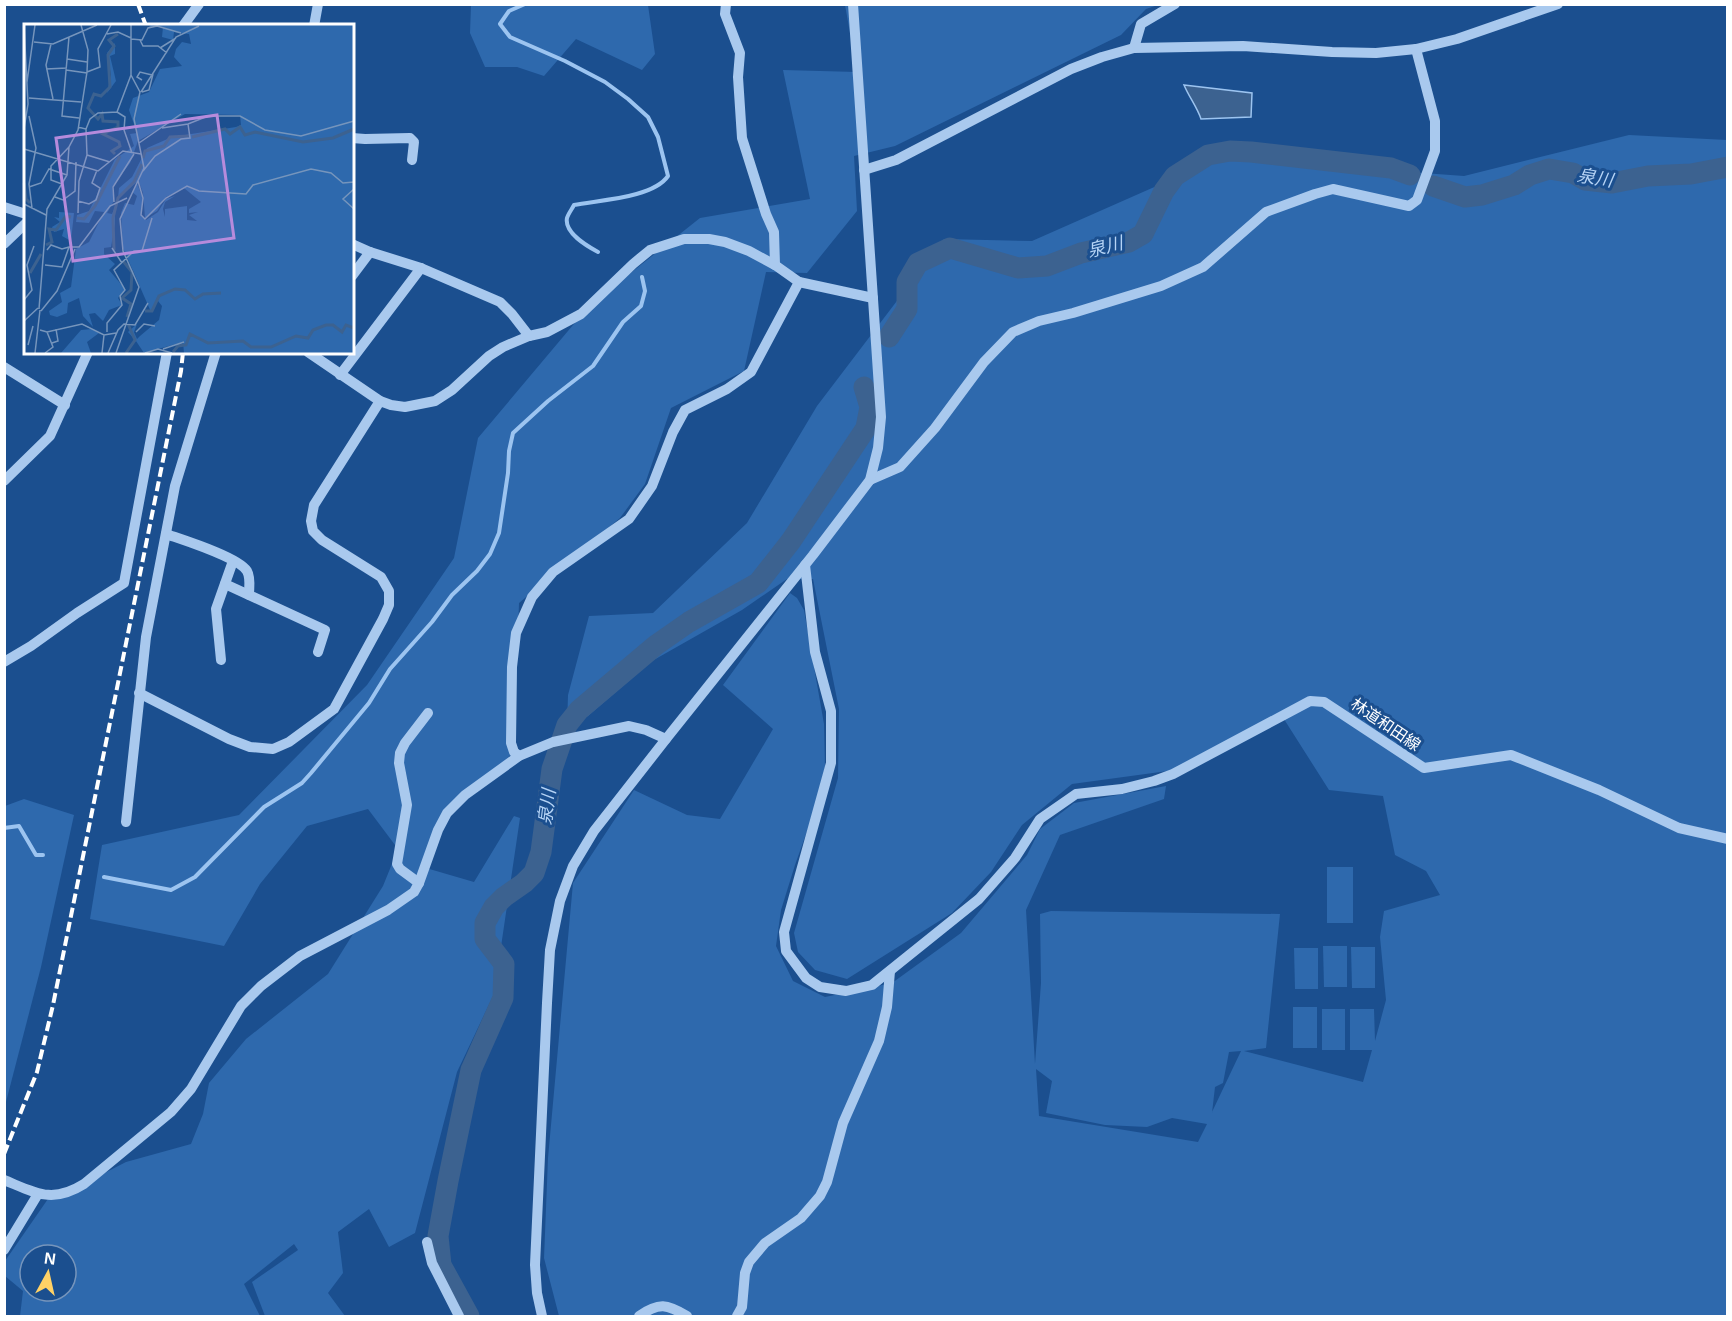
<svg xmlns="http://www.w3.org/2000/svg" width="1732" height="1321" font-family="Arial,'Noto Sans JP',sans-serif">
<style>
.green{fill:#2e69ad;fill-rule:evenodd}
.water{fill:#3c6290;stroke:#9cc4f0;stroke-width:1.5}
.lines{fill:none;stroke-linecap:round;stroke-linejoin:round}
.stream{stroke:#9cc4f0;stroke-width:4}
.river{stroke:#3c6290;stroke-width:21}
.minor{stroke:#a9c9ee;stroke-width:10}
.rail{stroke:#fff;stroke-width:4;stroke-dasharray:10 4.5;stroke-linecap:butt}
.labels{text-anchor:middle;stroke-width:6;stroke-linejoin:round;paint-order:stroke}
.street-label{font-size:16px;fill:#fff;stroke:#1b4f8f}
.water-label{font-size:18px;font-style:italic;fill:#b5d3f5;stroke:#1b4f8f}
.inset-river{fill:none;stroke:#3c6290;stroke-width:3}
.inset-road{fill:none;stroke:#7695bc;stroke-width:1.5}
.view{fill:#b68bdc;fill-opacity:0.15;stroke:#b68bdc;stroke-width:3}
.inset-edge{fill:none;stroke:#fff;stroke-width:3}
</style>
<rect width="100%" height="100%" fill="#1b4f8f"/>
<g class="green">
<polygon points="471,5 648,5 655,54 642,70 576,39 544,76 517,67 485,67 470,33"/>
<path d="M845 5H1158L1146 9 1121 35 895 146 854 156 857 211 807 273 766 272 744 371 671 408 645 484 620 518 519 603 514 752 447 813 426 868 474 882 514 816 520 818 494 994 457 1072 415 1233 389 1247 369 1209 338 1232 343 1273 328 1293 345 1316H265L252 1282 298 1250 294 1244 244 1284 260 1316H20L23 1291 5 1276V1261L50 1196 85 1183 126 1162 191 1144 203 1114 209 1083 246 1039 328 974 383 886 398 849 368 809 307 826 260 884 224 946 90 919 102 845 239 815 367 685 454 558 478 438 589 306 700 218 810 199 783 70 857 72ZM30 1255H66V1291H30Z"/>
<path d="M1629 135 1727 140V1316H559L544 1258 548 1158 573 883 634 790 687 815 720 819 773 729 723 685 790 593 797 598 804 610 824 724 825 767 811 820 795 865 781 910 776 946 793 981 825 997 892 983 961 933 1027 855 1040 829 1074 803 1166 786 1164 799 1060 835 1026 910 1035 1064 1041 983 1040 914 1051 911 1280 914 1266 1048 1244 1051 1363 1082 1372 1050H1350V1009H1374L1375 1041 1386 1000 1380 937 1384 911 1440 895 1426 871 1395 855 1383 796 1329 790 1282 716 1175 770 1072 784 1022 825 991 872 952 913 847 979 815 970 798 952 794 933 838 778 839 709 813 579H787L742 610 652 661 588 716 567 726 568 695 589 616 653 613 747 523 817 406 944 239 1032 241 1220 158 1464 176ZM1241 1051 1212 1112V1113L1215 1087 1223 1083 1229 1052ZM1036 1069 1052 1081 1046 1113 1105 1125 1147 1127 1172 1118 1207 1124 1198 1142 1039 1116Z"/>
<polygon points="24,799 74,815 41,967 6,1102 5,806"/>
<rect x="1327" y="867" width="26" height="56"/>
<polygon points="1323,946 1347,946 1347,987 1324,987"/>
<polygon points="1351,947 1375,947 1375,988 1352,988"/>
<polygon points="1294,948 1318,948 1318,989 1295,989"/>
<rect x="1293" y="1007" width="24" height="41"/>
<rect x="1322" y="1009" width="23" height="41"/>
</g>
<path class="water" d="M1184 85 1252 93 1251 117 1201 119C1197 107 1189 97 1184 85Z"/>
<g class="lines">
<g class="stream">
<path d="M525 4 509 11 500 24 510 37 565 61 605 82 628 99 648 117 658 137 668 176C653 198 599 200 574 205 572 209 568 214 567 218 564 233 587 246 598 252"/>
<polyline points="4,828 19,826 36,855 43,855"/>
<polyline points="104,877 171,890 195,877 264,807 302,783 311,773 369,703 390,669 432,622 452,595 477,571 490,554 499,533 508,473 509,451 513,433 548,401 593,366 623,322 641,306 645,291 642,277"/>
</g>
<g class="river">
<polyline points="1433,186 1465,197 1482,195 1514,185 1530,175 1549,169 1573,173 1585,180 1612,183 1648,176 1691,174 1728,167"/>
<polyline points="889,337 907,309 907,282 918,263 950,248 1018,268 1047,266 1081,253 1129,242 1143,234 1164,191 1175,176 1208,155 1230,151 1251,152 1391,168 1410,175"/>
<polyline points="469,1316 441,1265 438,1236 448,1181 471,1070 503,998 504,964 485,939 485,923 494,907 504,897 524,883 534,873 541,852 552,769 567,725 579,710 656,645 689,622 758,583 791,541 866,428 870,407 864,387"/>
</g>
<g class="minor">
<polyline points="726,4 725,14 740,53 738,77 742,138 766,214 774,232 775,265"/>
<polyline points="183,26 199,4"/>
<polyline points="314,26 318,4"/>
<polyline points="1134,48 1141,24 1175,4"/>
<polyline points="352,138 365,139 410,138 414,142 412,160"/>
<polyline points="864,170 896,160 1071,69 1102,57 1134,48 1243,46 1332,52 1376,53 1416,49 1457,39 1558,4"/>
<polyline points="4,207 26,214"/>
<polyline points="4,244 26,223"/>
<polyline points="352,244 370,252 421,268 500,302 512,314 529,336"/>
<polyline points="352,276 370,252"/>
<polyline points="308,352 380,401 391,405 405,407 435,401 452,390 489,356 503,347 529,336 547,332 581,314 633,264 650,250 684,239 709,239 725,242 749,251 775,265 799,282 873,298"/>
<polyline points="4,367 65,405"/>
<polyline points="340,375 421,268"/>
<polyline points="870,480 900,467 935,428 984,362 1013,332 1039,321 1073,313 1161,286 1203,267 1266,212 1315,194 1333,189 1409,206 1417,200 1435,151 1435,121 1416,49"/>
<polyline points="4,481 50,436 88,352"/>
<path d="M166 534C183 540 238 557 247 571 251 578 249 587 249 595"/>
<polyline points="805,565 815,652 831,711 831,763 784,932 786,951 806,978 820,987 846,991 872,985 979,899 1015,858 1040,819 1076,794 1122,789 1154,781 1173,774 1310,701 1324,702 1424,768 1511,755 1599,790 1679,828 1728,839"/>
<polyline points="225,584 325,630 318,652"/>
<polyline points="221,660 216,609 233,561"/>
<polyline points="4,662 31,646 77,613 124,583 167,352"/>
<polyline points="139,693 229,739 250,747 273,749 289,742 334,709 383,619 389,605 389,591 381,577 322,540 313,531 311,521 314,505 380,401"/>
<polyline points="519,756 514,752 511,743 512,667 516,633 532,597 553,572 629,519 652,486 673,432 685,410 727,389 751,372 799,282"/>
<polyline points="126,822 146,637 175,486 216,352"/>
<polyline points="419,883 400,869 397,864 407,805 399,763 400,753 405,743 428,713"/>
<path d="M4 1180C36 1193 52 1204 84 1184L171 1112 191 1089 241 1006 261 986 300 956 388 910 414 892 419 883 438 830 447 813 465 795 519 756 553 742 629 726 646 730 666 739"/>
<polyline points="427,1242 432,1263 459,1316"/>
<polyline points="4,1250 38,1194"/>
<polyline points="542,1316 537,1293 535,1265 547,1003 550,950 560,901 573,866 594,831 666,739 813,555 870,480 878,448 881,417 853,4"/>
<path d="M639 1316C659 1302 667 1304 687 1316"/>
<polyline points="737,1316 742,1307 745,1273 749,1262 765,1243 801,1218 820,1196 827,1182 843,1123 879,1041 887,1007 890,971"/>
</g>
<g class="rail">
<polyline points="138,4 146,26"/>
<polyline points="4,1154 37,1072 53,1005 181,371 183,352"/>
</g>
</g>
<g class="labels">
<g class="street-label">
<text transform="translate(1386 724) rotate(34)" y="6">林道和田線</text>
</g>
<g class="water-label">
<text transform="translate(1595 178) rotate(9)" y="6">泉川</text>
<text transform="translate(1105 247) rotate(-14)" y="6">泉川</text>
<text transform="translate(547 807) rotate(-83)" y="6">泉川</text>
</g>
</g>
<g transform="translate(24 24)">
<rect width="330" height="330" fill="#1b4f8f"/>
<path d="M127 1H330V329H160L159 318 120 329 112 317 105 322 111 316 104 308 113 300 110 308 113 315 116 312 135 296 138 282 134 277 127 288 99 224 97 189 101 179 110 181 113 172 108 168 113 159 119 175 117 192 122 196 134 188 142 175 151 172 141 178 139 185 141 193V185L163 182V196L173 197 165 191 174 188 165 189V185L177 178 160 164 142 173 133 187 121 194 119 169 115 158H113L94 174 95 164 108 153 123 124 148 113 212 103 217 101 216 91 161 90 114 117 106 139 88 163 90 177 83 189 88 190 91 183V200L87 223 80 224V230L91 240 85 246 101 265 94 274 98 281 85 286 79 297 71 289 65 290 69 303 59 292 55 274 44 279 43 289 33 293 26 291 25 287 38 278 36 269 47 263 52 225 65 218 80 188 71 187 65 199 52 198 53 191 65 187 91 135 110 122 106 110 113 109 105 86 109 74 125 68 136 45 158 42 150 33 152 25 158 18 167 20 165 10 150 8 149 16 138 13 139 3H125ZM91 19V30L86 32 92 57 83 69 87 51 83 29ZM35 188 50 189 47 217 38 212 40 205 30 208 28 203 36 198 30 193 35 194ZM68 305 75 309 63 318 67 329H37L57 306Z" fill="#2e69ad"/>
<path class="inset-river" d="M168 113 201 105 206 110 216 103 221 111 231 108 279 118 309 114 330 105M91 130 88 127 96 122 95 118 79 110 94 103V98L79 97 78 90 74 95 64 84 70 70 77 72 86 63 84 31 90 22 85 16 94 10M119 134 121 127 140 122 146 113 165 112M0 159 2 175 6 179M53 194 60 195 71 182 96 132M22 221 28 218 25 205 32 206 42 192 47 193M90 226 89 194 94 174 110 158 118 140M99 237 108 248 107 266 98 274 107 280 103 293M6 249 17 230M121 287H128L135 272 151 265 161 266 171 275 179 270 197 269M149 328 154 322 162 321 166 310 184 319 219 317 227 323H247L272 312 284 314 289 306 302 301H309L318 308 322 301 330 304M102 329 111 316 104 300"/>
<path class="inset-road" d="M83 10 94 8 107 14M45 13 38 92 55 94M107 15 118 16 124 4 133 2 157 9M116 16 119 22H134L143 29M10 18 29 20 73 1M27 20 22 41 29 75M136 24 152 14M43 35 63 38M22 45 43 44M42 46 63 49M63 48 76 43 74 25 87 1M118 56 113 53 116 48 128 51M3 58 11 1M117 68 152 13 175 2M118 68 125 66 129 50M5 74 57 78M93 88 101 93 100 106 108 129M5 92 12 124 5 160 8 184M54 103 62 105 63 131M138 104 164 100 184 92H216L241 106 277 112 330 97M0 105 4 80 0 1M62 105 66 95 74 89 93 88 107 51M115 119 157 90M0 125 74 147 99 127 117 130M119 147 131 132 157 115 166 114 164 100M114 157 119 174 117 191 121 195 142 174 163 162 175 167 222 170 229 161 287 145 307 149 319 159 330 158M38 160 27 156V142L45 123M5 163 17 159 25 145 43 151M330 165 319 175 330 185M31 173 39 176 51 167 52 138M54 177 65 180 72 176 76 164 68 159 73 146M90 178 89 163 110 130M0 180 22 191M54 189 55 157 63 131 86 138M88 224 98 239M23 226 27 221 38 225 45 223M21 241 38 243 45 223H55L86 182 103 174M0 276 8 266 3 241 10 222M15 285 23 185 43 151 45 123 54 106 63 48 64 26 57 1M17 287 33 267 51 225M0 297 14 284M16 306 23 308 58 300 80 311 92 309M83 308V299L98 281 96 272 101 266 90 246 110 227H118L128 194M112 308 120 300 131 302M28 319 34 317 32 305M4 321 9 302M139 325 160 318M11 329 16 286M21 329 29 323 23 308M78 329 80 311M84 329 94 306 100 300 111 301 124 279M92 329 115 263 99 227 96 195 120 144 110 95 116 68 107 51V1M121 329 134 325 148 329"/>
<path class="view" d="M193 91 210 214 49 237 32 114Z"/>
<rect width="330" height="330" class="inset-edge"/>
</g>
<rect width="1732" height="1321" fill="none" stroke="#ffffff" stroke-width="12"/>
<g transform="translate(48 1273) rotate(8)"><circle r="28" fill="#1b4f8f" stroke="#7695bc" stroke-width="1.5"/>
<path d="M0-4.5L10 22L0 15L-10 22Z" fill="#ffd166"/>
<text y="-9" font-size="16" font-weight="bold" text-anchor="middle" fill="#ffffff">N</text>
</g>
</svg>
